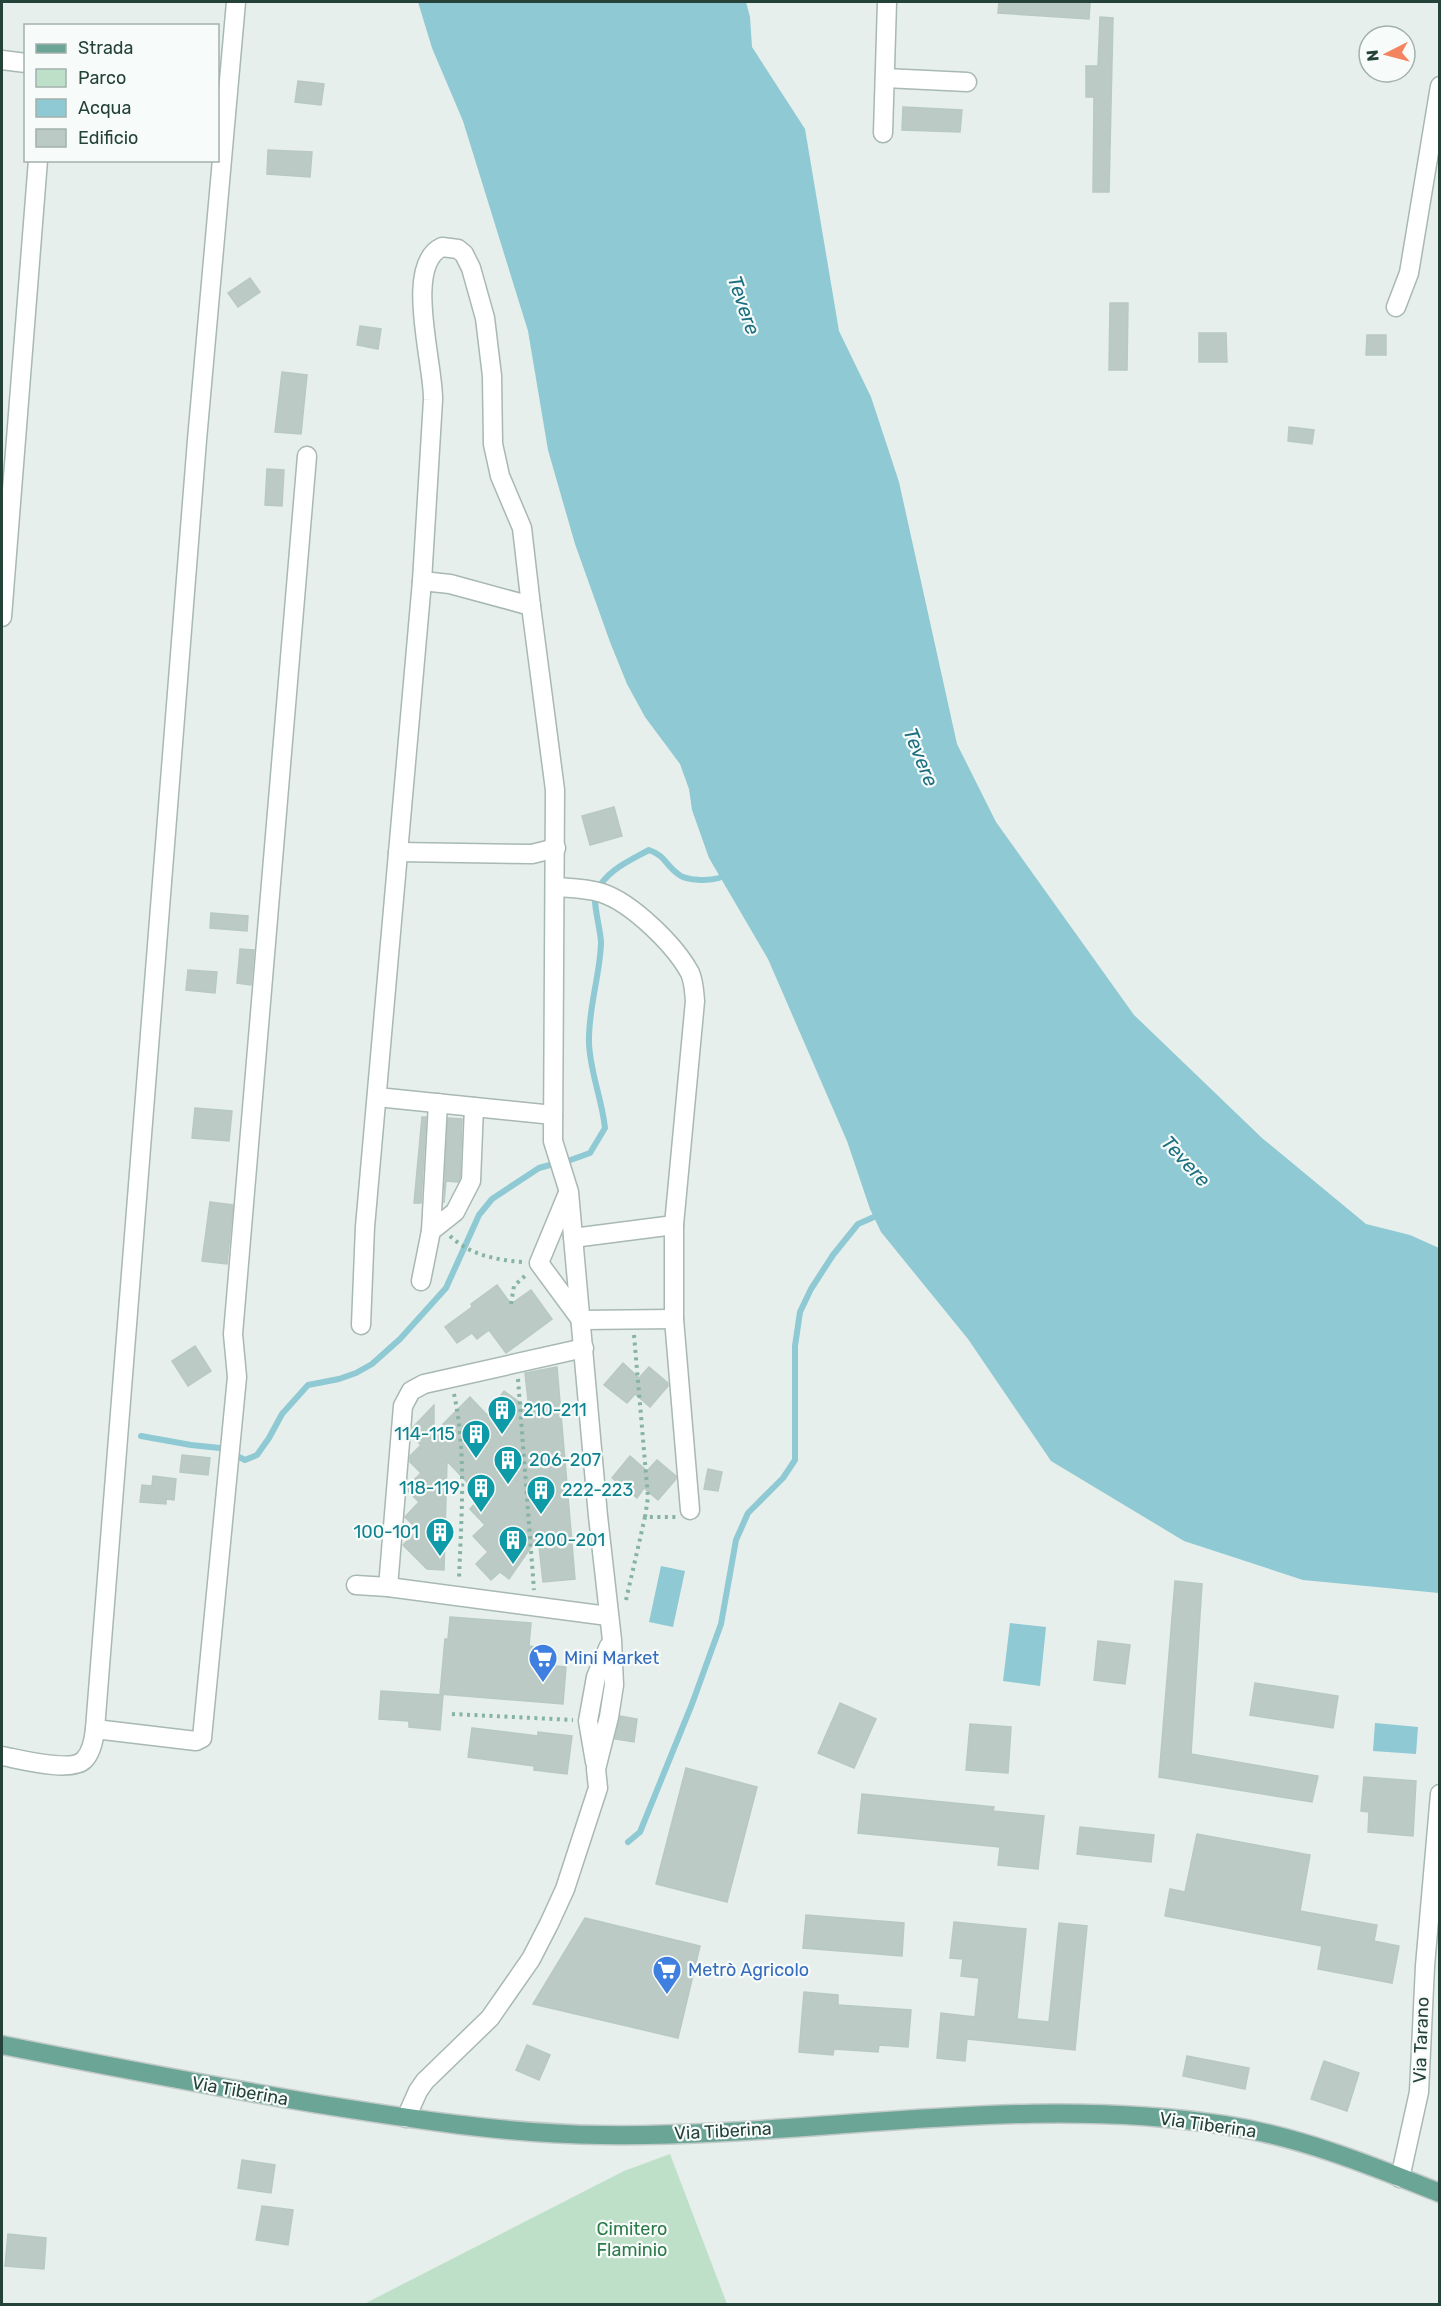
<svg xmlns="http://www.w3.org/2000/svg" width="1441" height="2306" font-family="Rubik,sans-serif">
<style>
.green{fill:#bfe0c8}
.water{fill:#8ec9d4}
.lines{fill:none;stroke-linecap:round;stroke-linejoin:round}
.stream{stroke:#8ec9d4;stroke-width:6}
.building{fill:#bbcac4;stroke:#b8c9c2;stroke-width:1.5}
.minor-casing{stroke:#a8b8b2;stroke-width:21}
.major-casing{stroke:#c2cac8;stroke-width:21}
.path{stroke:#86b3a5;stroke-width:4;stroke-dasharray:3 4.5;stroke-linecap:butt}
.minor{stroke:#fff;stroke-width:18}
.major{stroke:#6aa596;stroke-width:18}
.labels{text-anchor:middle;stroke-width:4.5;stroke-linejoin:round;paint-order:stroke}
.culture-label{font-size:18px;fill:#0d838f;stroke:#f7fbf9;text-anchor:start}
.shop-label{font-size:18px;fill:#366cbe;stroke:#f7fbf9;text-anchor:start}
.street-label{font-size:18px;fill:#24423a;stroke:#f7fbf9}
.park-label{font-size:18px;fill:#2d7a4b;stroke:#f7fbf9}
.water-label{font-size:20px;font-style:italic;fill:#1c6f80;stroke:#f7fbf9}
</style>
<rect width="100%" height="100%" fill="#e6efeb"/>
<polygon class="green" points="670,2154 727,2304 364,2304 624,2171"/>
<g class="water">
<polygon points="418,2 746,2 750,17 752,47 805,129 839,331 871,397 899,482 957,744 996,822 1134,1015 1262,1138 1366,1224 1410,1235 1439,1248 1439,1593 1303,1580 1184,1541 1051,1461 968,1339 881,1232 870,1209 847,1141 768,959 709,858 692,810 689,789 680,764 645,717 627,684 610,642 575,544 548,450 528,331 463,121 432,48"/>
<polygon points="661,1566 685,1571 673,1627 649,1622"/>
<polygon points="1010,1623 1046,1627 1040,1686 1003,1681"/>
<polygon points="1375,1723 1418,1727 1416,1754 1373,1751"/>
</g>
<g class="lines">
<g class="stream">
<path d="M565 1162 590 1153 605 1128C602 1099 590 1072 589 1043 588 1008 600 976 601 943 601 930 592 902 596 893 605 871 629 861 649 850 666 856 665 865 678 874 686 881 709 881 719 878"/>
<polyline points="141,1436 191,1445 220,1448"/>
<polyline points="233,1454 245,1460 257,1455 269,1438 282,1414 308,1385 339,1379 356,1373 372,1364 400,1339 446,1288 479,1215 492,1199 539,1168 550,1165"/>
<polyline points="628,1842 640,1832 692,1704 721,1624 736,1540 748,1513 783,1478 795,1460 795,1346 800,1312 811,1289 833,1255 858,1224 874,1217"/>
</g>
</g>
<g class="building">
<polygon points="999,2 1090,2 1089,19 998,13"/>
<polygon points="1100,17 1113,18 1109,192 1093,192 1094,97 1086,97 1086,66 1098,66"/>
<polygon points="298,81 324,84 321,105 295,102"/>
<polygon points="903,107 962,110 960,132 902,130"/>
<polygon points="268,150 312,152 310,177 267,174"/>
<polygon points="250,278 260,292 238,307 228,293"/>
<polygon points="1110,303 1128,303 1127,370 1109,370"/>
<polygon points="360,326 381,329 378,349 357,345"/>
<polygon points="1199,333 1226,333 1227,362 1199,362"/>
<polygon points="1367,335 1386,335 1386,355 1366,355"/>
<polygon points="282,372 307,375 301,434 275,432"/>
<polygon points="1289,427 1314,430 1312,444 1288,441"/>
<polygon points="267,469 284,470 282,506 265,505"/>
<polygon points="614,807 622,836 590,845 582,816"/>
<polygon points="211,913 248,916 247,931 210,928"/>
<polygon points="240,949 254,950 251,985 237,983"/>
<polygon points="188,970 217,972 215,993 186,990"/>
<polygon points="195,1108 232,1111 229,1141 192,1138"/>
<polygon points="422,1117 426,1117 421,1203 414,1203"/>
<polygon points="448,1118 462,1119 460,1178 458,1182 446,1181 444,1203"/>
<polygon points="210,1202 233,1205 227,1264 202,1261"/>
<polygon points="497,1285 511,1304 531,1290 552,1319 506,1353 489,1330 477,1339 472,1333 457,1343 445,1327 472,1307 471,1304"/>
<polygon points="195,1346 211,1371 188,1386 172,1361"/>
<polygon points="623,1363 639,1378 649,1367 668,1383 668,1386 650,1407 635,1394 627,1403 604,1385"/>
<polygon points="557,1367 575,1579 543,1582 538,1537 509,1579 500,1572 491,1580 476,1564 488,1552 473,1536 485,1525 470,1509 481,1497 447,1461 444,1570 427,1569 403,1545 418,1530 405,1517 419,1502 407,1490 408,1486 421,1473 410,1462 410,1456 421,1445 412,1436 413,1427 434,1405 434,1433 470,1397 487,1415 504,1391 529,1409 525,1373"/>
<polygon points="182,1455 210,1458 208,1475 180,1472"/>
<polygon points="630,1456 647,1471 657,1460 676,1476 676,1479 658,1500 644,1488 637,1498 612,1478"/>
<polygon points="708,1469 722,1472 718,1491 704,1489"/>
<polygon points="153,1476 176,1479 174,1500 166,1499 166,1504 140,1502 142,1485 152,1486"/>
<polygon points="1175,1581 1202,1584 1191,1754 1318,1776 1312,1802 1159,1777"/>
<polygon points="450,1617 531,1623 529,1646 535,1647 534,1664 566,1667 563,1704 440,1694 445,1639 448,1639"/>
<polygon points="1098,1641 1130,1645 1125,1684 1094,1680"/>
<polygon points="1255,1683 1338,1696 1333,1728 1250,1715"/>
<polygon points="381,1691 443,1695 440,1730 409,1727 409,1721 379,1719"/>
<polygon points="840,1703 876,1719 854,1768 818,1753"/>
<polygon points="620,1716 637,1719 634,1742 615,1739"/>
<polygon points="970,1724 1011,1727 1008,1773 966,1770"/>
<polygon points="472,1728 538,1736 538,1732 572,1736 567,1774 534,1770 534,1766 468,1757"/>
<polygon points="686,1768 757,1787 727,1902 656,1884"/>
<polygon points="1364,1777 1416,1781 1413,1836 1368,1832 1369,1812 1361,1811"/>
<polygon points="862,1794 994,1807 993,1811 1044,1816 1038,1869 998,1865 1000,1847 858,1833"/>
<polygon points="1080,1827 1154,1835 1151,1862 1077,1854"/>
<polygon points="1197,1834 1310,1855 1300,1911 1377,1925 1374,1941 1399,1946 1392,1983 1318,1969 1322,1946 1165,1916 1170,1889 1185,1892"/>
<polygon points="806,1915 904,1923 902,1956 803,1948"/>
<polygon points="585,1918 700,1946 678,2038 533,2004"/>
<polygon points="954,1922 1026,1929 1017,2019 1049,2022 1059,1923 1087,1926 1075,2050 967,2039 965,2061 937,2058 941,2013 975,2017 979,1978 961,1976 963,1959 950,1958"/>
<polygon points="804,1992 838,1995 838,2005 911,2010 908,2047 879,2045 878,2052 834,2049 833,2055 799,2052"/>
<polygon points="527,2045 550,2055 539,2080 516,2070"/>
<polygon points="1187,2056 1249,2068 1245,2089 1183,2076"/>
<polygon points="1324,2061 1359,2073 1347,2111 1311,2099"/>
<polygon points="242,2160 275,2165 271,2193 238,2188"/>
<polygon points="262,2206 293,2210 288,2245 256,2240"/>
<polygon points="8,2234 46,2238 44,2269 5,2266"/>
</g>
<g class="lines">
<g class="minor-casing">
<g id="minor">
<polyline points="2,60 26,63"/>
<polyline points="885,78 967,82"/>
<polyline points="883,133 887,2"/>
<polyline points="1396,307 1409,273 1440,86"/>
<polyline points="2,617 38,160"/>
<polyline points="398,852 532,854 556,848"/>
<path d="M556 887C571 888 587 888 602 893 632 903 675 945 690 973 694 982 694 991 695 1001L674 1225V1319L690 1510"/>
<polyline points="377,1097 553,1115"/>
<polyline points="568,1193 539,1263 581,1320 674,1319"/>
<polyline points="431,1231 438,1103"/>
<polyline points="573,1238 674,1225"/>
<polyline points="421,1281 431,1231 455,1212 471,1181 474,1107"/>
<path d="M361 1325 365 1227 422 581 433 400C434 364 403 265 442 247L458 249 464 254 471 268 485 318 492 376 493 444 500 476 522 528 531 606"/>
<polyline points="356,1585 388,1587 608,1616"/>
<polyline points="388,1587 403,1406 411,1391 424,1384 584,1348"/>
<polyline points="95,1729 197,440 236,2"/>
<path d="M2 1756C19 1759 71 1773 84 1760 92 1752 94 1739 95 1729L196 1741 202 1738 237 1377 233 1334 307 456"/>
<polyline points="595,1762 588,1721 596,1677 609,1646"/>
<polyline points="406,2118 418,2091 425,2081 490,2018 531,1959 549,1924 565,1889 598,1788 596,1769 609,1717 614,1685 612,1640 598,1516 569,1192 553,1141 555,790 531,606 450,584 422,581"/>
<polyline points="1400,2178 1419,2092 1425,1966 1440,1794"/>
</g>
</g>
<g class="major-casing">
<path id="major" d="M2 2045C107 2066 212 2086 318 2104 412 2119 507 2134 602 2135 809 2138 1017 2093 1224 2125 1298 2136 1370 2165 1440 2193"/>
</g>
<g class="path">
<path d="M450 1236C470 1255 496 1260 523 1262"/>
<polyline points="511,1304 514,1286 528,1273"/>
<polyline points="634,1335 648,1497 645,1517"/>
<polyline points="518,1379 534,1590"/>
<path d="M454 1394C467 1454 461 1519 459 1580"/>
<polyline points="626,1600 645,1517 676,1517"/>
<polyline points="452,1714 573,1720"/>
</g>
<use href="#minor" class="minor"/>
<use href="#major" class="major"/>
</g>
<defs>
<g id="building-pin" transform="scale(1.5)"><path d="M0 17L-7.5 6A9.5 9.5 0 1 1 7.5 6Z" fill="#0f9aa8" stroke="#f7fbf9"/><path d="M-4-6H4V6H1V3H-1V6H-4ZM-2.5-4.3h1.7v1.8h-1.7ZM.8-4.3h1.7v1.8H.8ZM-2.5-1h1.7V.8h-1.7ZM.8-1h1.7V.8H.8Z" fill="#fff"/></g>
<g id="supermarket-pin" transform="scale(1.5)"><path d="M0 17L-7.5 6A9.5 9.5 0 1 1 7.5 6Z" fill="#3f7fe0" stroke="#f7fbf9"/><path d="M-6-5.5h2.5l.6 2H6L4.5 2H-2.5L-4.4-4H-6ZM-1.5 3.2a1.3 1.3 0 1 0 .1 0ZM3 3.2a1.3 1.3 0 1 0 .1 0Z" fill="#fff"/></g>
</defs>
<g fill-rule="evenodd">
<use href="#building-pin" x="502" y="1410"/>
<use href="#building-pin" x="476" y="1434"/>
<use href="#building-pin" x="508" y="1460"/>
<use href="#building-pin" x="481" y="1488"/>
<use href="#building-pin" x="541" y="1490"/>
<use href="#building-pin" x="440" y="1532"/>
<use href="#building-pin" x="513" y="1540"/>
<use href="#supermarket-pin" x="543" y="1658"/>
<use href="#supermarket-pin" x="667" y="1970"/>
</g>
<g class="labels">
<g class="culture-label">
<text x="523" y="1416">210-211</text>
<text x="455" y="1440" text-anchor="end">114-115</text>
<text x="529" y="1466">206-207</text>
<text x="460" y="1494" text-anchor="end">118-119</text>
<text x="562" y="1496">222-223</text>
<text x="419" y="1538" text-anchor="end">100-101</text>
<text x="534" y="1546">200-201</text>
</g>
<g class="shop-label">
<text x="564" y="1664">Mini Market</text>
<text x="688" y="1976">Metrò Agricolo</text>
</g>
<g class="street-label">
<text transform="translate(1421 2040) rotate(-88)" y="6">Via Tarano</text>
<text transform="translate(240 2091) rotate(10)" y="6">Via Tiberina</text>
<text transform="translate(1208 2125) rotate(8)" y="6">Via Tiberina</text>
<text transform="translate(723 2131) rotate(-3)" y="6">Via Tiberina</text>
</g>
<g class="park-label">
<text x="632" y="2235">Cimitero<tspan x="632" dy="21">Flaminio</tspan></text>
</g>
<g class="water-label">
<text transform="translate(744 305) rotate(71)" y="7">Tevere</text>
<text transform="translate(921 757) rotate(68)" y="7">Tevere</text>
<text transform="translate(1186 1161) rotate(47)" y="7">Tevere</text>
</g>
</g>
<rect width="1441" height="2306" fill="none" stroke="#24423a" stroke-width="6"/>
<rect x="24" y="24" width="195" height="138" fill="#f7fbf9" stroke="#a3b1ad" stroke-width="1.5"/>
<rect x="36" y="44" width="30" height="9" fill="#6aa596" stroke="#a3b1ad" stroke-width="1.5"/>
<text x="78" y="54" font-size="18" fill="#24423a">Strada</text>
<rect x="36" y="69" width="30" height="18" fill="#bfe0c8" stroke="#a3b1ad" stroke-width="1.5"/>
<text x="78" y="84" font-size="18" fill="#24423a">Parco</text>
<rect x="36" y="99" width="30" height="18" fill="#8ec9d4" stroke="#a3b1ad" stroke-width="1.5"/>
<text x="78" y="114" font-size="18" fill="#24423a">Acqua</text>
<rect x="36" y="129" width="30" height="18" fill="#bbcac4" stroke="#a3b1ad" stroke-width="1.5"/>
<text x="78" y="144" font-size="18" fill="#24423a">Edificio</text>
<g transform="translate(1387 54) rotate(264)"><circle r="28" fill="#f7fbf9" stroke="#a3b1ad" stroke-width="1.5"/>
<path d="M0-4.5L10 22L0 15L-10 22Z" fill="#f4845f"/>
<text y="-9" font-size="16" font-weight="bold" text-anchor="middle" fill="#24423a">N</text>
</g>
</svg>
